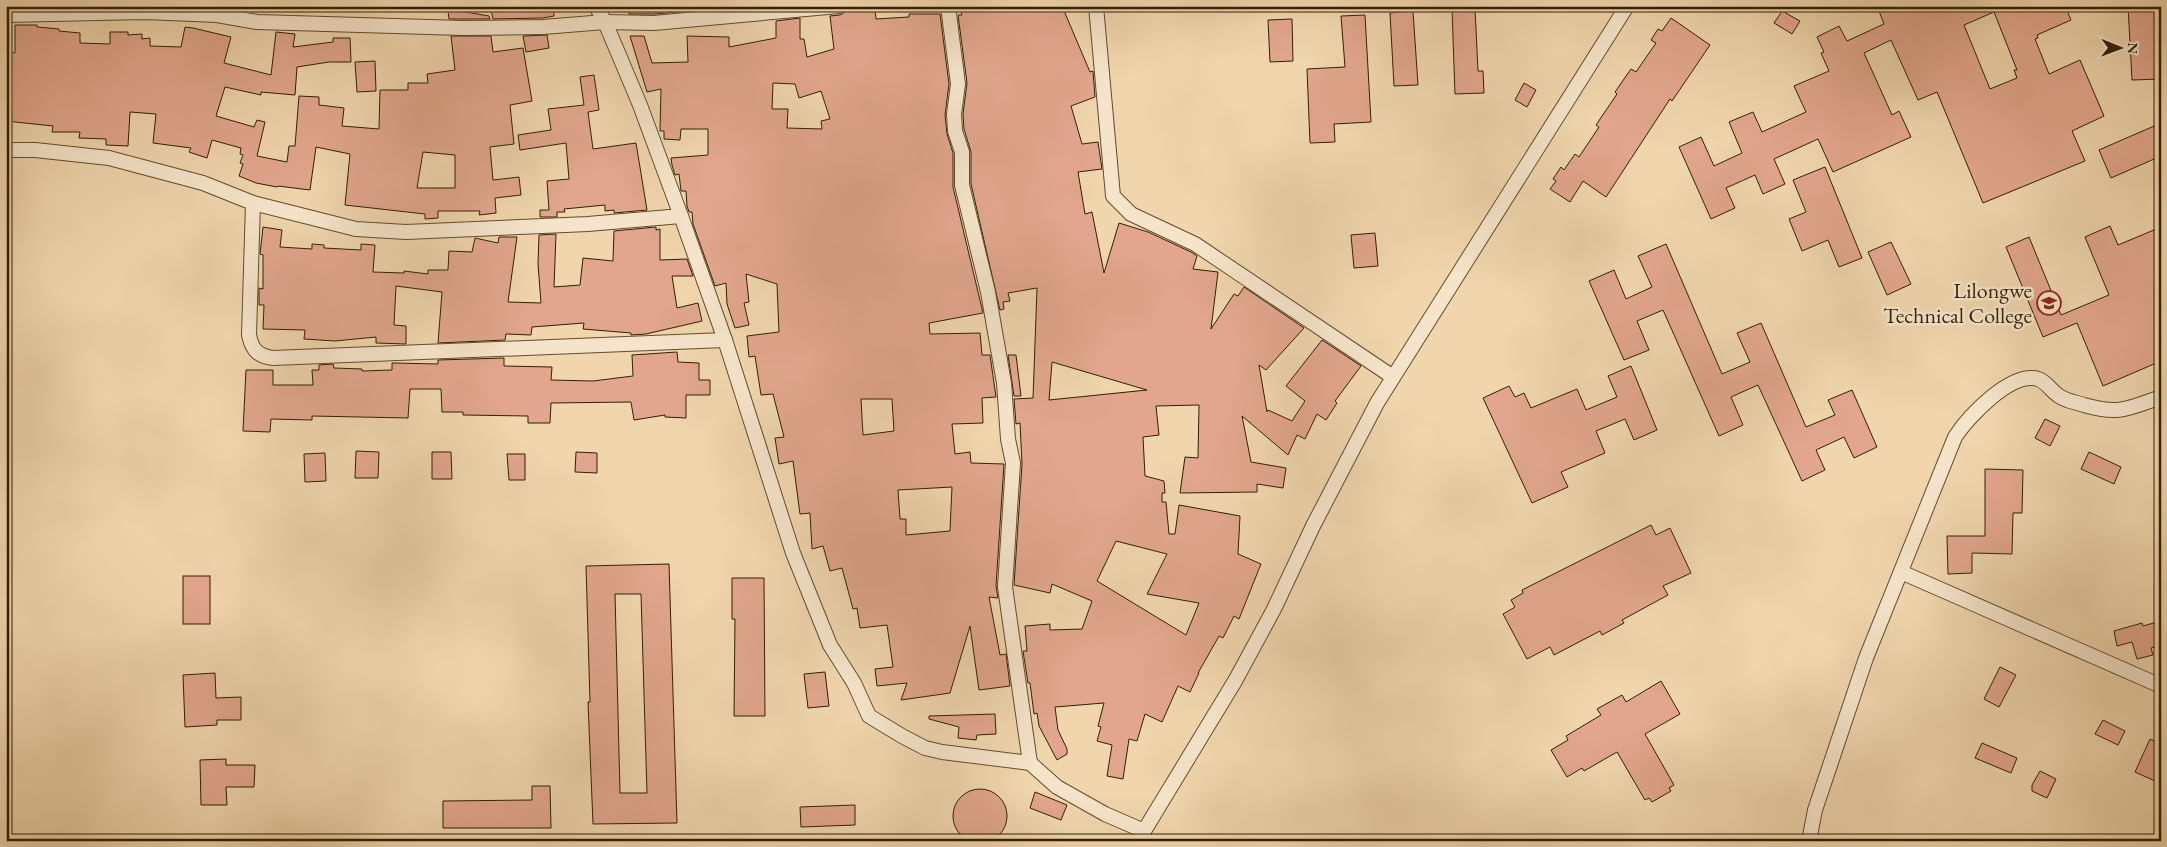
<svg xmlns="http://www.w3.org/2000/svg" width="2167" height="847" font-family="'EB Garamond',serif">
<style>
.building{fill:#e1a68d;stroke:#321f04;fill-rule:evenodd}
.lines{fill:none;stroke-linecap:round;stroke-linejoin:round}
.minor-casing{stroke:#624c2e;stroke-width:16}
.minor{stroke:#f5e4ca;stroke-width:14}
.labels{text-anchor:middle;stroke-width:5;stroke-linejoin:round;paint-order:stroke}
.poi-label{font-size:22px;fill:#321f04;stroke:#f5e4ca;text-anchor:end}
</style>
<rect width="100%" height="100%" fill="#f0d5ad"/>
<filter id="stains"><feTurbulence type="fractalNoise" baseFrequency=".004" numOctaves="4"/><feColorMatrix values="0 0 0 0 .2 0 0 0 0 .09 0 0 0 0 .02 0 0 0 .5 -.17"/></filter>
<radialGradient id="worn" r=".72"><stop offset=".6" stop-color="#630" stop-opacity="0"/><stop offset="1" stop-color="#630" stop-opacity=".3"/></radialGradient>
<g class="building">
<polygon points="490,6 554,6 554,16 543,18 493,19"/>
<polygon points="634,6 701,6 701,10 654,14 629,14 629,8"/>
<path d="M959 6H1062L1090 72 1093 71 1095 97 1071 106 1082 144 1098 142 1102 169 1078 172 1085 214 1092 212 1104 273 1119 223 1148 232 1191 252 1197 256 1193 269 1218 272 1211 329 1234 294 1238 296 1244 287 1304 328 1266 370 1259 365 1267 412 1268 410 1292 421 1305 401 1286 386 1322 340 1361 366 1335 401 1337 403 1326 420 1317 414 1305 439 1297 435 1288 455 1242 416 1251 462 1286 468 1283 488 1257 484V492L1180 493 1185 457 1198 458 1199 405 1156 406 1159 435 1143 437 1145 476 1164 481 1165 493H1162V502H1166L1169 534H1175L1179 505 1240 516 1238 554 1261 564 1239 619 1234 616 1223 638 1219 636 1198 673H1199L1190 692 1178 686 1162 722 1145 714 1137 741 1129 739 1123 779 1107 776 1112 745 1097 741 1101 727 1098 726 1104 703 1055 707 1058 730 1067 749V754L1057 760 1039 726 1037 713 1034 714 1030 683H1028L1023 651H1027L1025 626 1050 624V630L1082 629 1092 601 1052 584 1050 593 1014 585 1022 464 1020 423 1016 424 1014 399 1033 398 1037 288 1008 293 1010 301 1003 302 1004 309 1000 310 971 184V152L964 129 963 114 967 83 958 15H962ZM1052 362 1147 390 1049 400ZM1116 541 1167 554 1147 594 1199 603 1186 635 1097 581Z"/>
<path d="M1877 6H2065L2071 20 2037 35 2038 38 2035 39 2049 74 2080 60 2104 116 2072 131 2085 161 1983 203 1937 92 1918 100 1891 40 1864 53 1892 115 1899 111 1911 137 1833 172 1818 139 1774 159 1785 184 1763 194 1755 175 1726 188 1735 208 1711 219 1679 147 1701 137 1714 166 1742 153 1729 122 1753 112 1762 132 1806 112 1794 86 1829 71 1821 53 1824 52 1817 37 1839 26 1847 41 1884 24ZM1994 12 2017 70H2014L2017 78 1990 89 1964 25Z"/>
<polygon points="2128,6 2161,6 2161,79 2132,80"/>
<polygon points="1475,8 1478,71 1483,71 1484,93 1455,94 1452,9"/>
<path d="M857 10V12L875 10 876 19 909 17V14H940L949 84 945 115 947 134 953 153V187L983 313 929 323 930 334 980 333 982 355H990L996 397 982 398 983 423 952 424 955 454 970 452 971 463 1004 464 996 586 998 598 989 597 1000 655 1006 654 1010 686 979 690 970 626 950 693 901 700 907 683 877 686 875 669 893 667 887 625 860 628 857 608 853 609 842 568 830 571 823 546 812 549 810 513 800 514 793 461 779 464 775 438 784 437 773 394 761 395 755 356 749 357 747 336 779 332 777 284 746 274 749 302 744 303 749 325 735 328 727 304 726 283 715 286 693 224 692 212H689L687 206 686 191H681L679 174 675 175 672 165 671 158 708 155V129H681L680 140 664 139V131H660L661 89 647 92 630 36H644L652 63 688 62 687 36 729 37V47L776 38V21L800 18V39H804L807 57 834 49 830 16 840 15 846 11ZM773 83 795 84 799 98 821 91 830 119 821 121 822 129 787 128 788 109H772ZM861 399H892L894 431 863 435ZM952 487 950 531 906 535V519H900L898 490Z"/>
<polygon points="448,11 466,12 489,16 490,19 449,19"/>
<polygon points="1413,11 1418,85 1394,86 1390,13"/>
<polygon points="1782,11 1800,21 1792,34 1774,23"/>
<polygon points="1365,15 1371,122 1334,124 1335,142 1310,143 1307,69 1345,67 1341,16"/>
<polygon points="1671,18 1710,45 1672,101 1670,99 1606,197 1583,181 1570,202 1550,189 1556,181 1553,179 1561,167 1564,170 1575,154 1579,157 1599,127 1596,125 1617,94 1615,92 1631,69 1636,72 1656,43 1651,40 1658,29 1662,31"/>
<polygon points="1292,19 1293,61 1270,62 1268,20"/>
<path d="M15 25H37V27L59 29V31L80 33V43L110 44V32H128V35L142 34V39L150 38V46L181 47 185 27 193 28 231 37 224 63 271 75 276 32 295 34 293 47 333 42V38H350L351 62H329L297 67 295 95 261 92V95L225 87 216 116 254 127 257 120 265 122 257 156 287 162 289 146H295L299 96 319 97V105L344 108 342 126 379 129 380 90H408V83H428L427 74 455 70 451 36H491L493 52 523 48 532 101 510 105 514 144 490 147 493 180 519 177 521 195 495 198 496 213 479 215 480 211H438V218L425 219V214L345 205 350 154 316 147 310 190 278 186 277 187 256 183 239 176 243 164 240 163 243 155 240 154 241 148 212 140 207 158 189 152 191 148 153 143 156 114 130 112 128 146 106 145V139L79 138 80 132H52L53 126 6 121V51L15 53ZM423 152 455 155V188H417Z"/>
<polygon points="547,35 549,48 526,52 523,36"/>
<polygon points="375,61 376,91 357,92 355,62"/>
<polygon points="594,75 599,110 588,112 593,149 636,143 647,210 614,213 614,210 605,211 605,205 564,209 565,212 557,212 557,217 540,217 540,210 549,210 547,181 569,179 566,143 520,150 518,135 551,130 548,109 584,105 580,77"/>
<polygon points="1524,83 1536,90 1527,107 1515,100"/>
<polygon points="2161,123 2161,156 2111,178 2099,150"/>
<polygon points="1825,167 1862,258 1839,267 1828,240 1802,251 1789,219 1806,212 1793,180"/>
<polygon points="2110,226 2118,245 2161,227 2161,361 2103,386 2077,323 2043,337 2006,247 2029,237 2061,315 2109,295 2085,237"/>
<polygon points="263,227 282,230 280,247 312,249 312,244 324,245 324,248 361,250 361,244 375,245 373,272 404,273 404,271 428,274 428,270 448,270 449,251 472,252 475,238 498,243 499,237 517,237 508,302 541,303 538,264 539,235 556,234 554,287 580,285 583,258 613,261 614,231 656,227 656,230 660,229 660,260 687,259 693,276 672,276 677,308 698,303 702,321 646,334 631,335 631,333 583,329 584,323 532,327 531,335 506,334 505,340 438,343 442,292 396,286 394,325 406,326 406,344 376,343 376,337 335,341 304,339 305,330 263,329 264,305 259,305 259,288 263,289 263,255 260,254"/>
<polygon points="1375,233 1378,266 1354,268 1351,235"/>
<polygon points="1891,242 1911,284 1887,295 1868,252"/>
<polygon points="1666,244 1722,374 1750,362 1737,333 1761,323 1806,427 1835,415 1828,400 1852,390 1877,447 1854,458 1844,437 1816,450 1825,470 1802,481 1758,385 1731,397 1743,425 1719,436 1663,310 1637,321 1649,350 1624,360 1589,281 1614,270 1626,299 1652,287 1638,256"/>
<polygon points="677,352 678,362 699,363 699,380 710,380 710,395 686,395 686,418 665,417 665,415 634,420 631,402 551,403 550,423 528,423 528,416 463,415 463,412 442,412 441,389 410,389 408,418 312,416 312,420 271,419 270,432 243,431 246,370 273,370 273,385 313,385 312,370 319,370 319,365 333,364 334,368 362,369 362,371 392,370 392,363 438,364 438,360 504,358 504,366 552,367 551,380 593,381 633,376 632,355"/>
<polygon points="1008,355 1016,355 1021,396 1014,396"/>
<polygon points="1631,366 1657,430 1634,440 1625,419 1596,431 1605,453 1561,472 1568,487 1532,503 1483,398 1509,386 1515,397 1524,393 1531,408 1577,389 1586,410 1617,397 1608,376"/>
<polygon points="2045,419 2060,426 2050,446 2035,438"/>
<polygon points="356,451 379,452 378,478 355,478"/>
<polygon points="432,452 451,452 452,479 432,479"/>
<polygon points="576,452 597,453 597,473 575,472"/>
<polygon points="2089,452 2121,467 2114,484 2081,469"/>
<polygon points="325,453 326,481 305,482 304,454"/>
<polygon points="507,454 525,454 525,480 509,480"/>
<polygon points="1985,469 2023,470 2022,513 2013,513 2012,554 1972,553 1972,573 1948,574 1947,536 1985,536"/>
<polygon points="1651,525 1656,535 1670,528 1691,573 1663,586 1668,595 1622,620 1624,623 1602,635 1600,631 1554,655 1550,647 1527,659 1503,614 1515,607 1511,600 1523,593 1522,590"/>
<path d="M669 564 677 823 593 824 588 702H590L586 566ZM615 594H641L647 793H620Z"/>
<rect x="183" y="576" width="27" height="48"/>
<polygon points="732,578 764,578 765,716 734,716 735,619 732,619"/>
<polygon points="2161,621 2161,645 2151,648 2153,655 2137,659 2132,642 2117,646 2114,631 2142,623 2143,626"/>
<polygon points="2000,667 2016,675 1999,707 1984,699"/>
<polygon points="825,672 829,706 808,708 804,674"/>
<polygon points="215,673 216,698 241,697 241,720 217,720 217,725 185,727 183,675"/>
<polygon points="1661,681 1680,714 1645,734 1674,785 1669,788 1671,791 1652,802 1649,798 1645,800 1617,752 1584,771 1582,768 1567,777 1551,750 1568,740 1566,736 1601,715 1597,709 1622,695 1626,702"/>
<polygon points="995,714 996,734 977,735 976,740 958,738 959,727 929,719 929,716"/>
<polygon points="2103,720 2125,731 2118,745 2095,734"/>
<polygon points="2150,739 2161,744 2161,768 2155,781 2135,772"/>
<polygon points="1982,743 2017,758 2011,773 1975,758"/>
<polygon points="226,759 226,765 255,765 254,787 226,787 227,805 201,805 200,760"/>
<polygon points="2040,771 2056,779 2047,798 2032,791 2032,785"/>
<polygon points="532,786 550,786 551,828 443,828 443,801 532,800"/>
<circle cx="980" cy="816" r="27"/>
<polygon points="1035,792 1067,805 1061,820 1030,808"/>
<polygon points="855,805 855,825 801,827 800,807"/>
</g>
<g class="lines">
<g class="minor-casing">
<g id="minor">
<polyline points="596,6 605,22 640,105 681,216 725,340 793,553 830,645 854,683 869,716 902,736 925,748 942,752 1030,763 1057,787 1105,814 1144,831"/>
<polyline points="948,6 958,84 954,114 955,131 962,152 962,185 988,292 1004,383 1008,439 1013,463 1005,587 1030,763"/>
<polyline points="1096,6 1113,196 1131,214 1195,244 1393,377"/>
<polyline points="6,15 145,12 217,15 257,22 463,28 543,27 605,22 654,23 839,6"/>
<polyline points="6,150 35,150 109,158 203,183 253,203 356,229 406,232 588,224 681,216"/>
<path d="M253 203 249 335C252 350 258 356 273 358L725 340"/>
<polyline points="1901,572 2161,686"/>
<polyline points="1140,841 1144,831 1235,681 1274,609 1313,526 1377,403 1627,6"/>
<path d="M1809 841 1815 810 1866 658 1955 437C1968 417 2011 371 2038 379 2047 382 2051 391 2059 396 2066 401 2075 402 2084 405 2119 415 2127 409 2161 397"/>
</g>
</g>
<use href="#minor" class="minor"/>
</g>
<defs>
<g id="university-ring" transform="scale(1.25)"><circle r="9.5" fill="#f5e4ca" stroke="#8f2418" stroke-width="1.5"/><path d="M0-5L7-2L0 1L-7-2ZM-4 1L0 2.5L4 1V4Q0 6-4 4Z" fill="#8f2418"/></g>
</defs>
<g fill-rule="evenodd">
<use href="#university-ring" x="2049" y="303"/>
</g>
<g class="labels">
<g class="poi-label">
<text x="2032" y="298">Lilongwe<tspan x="2032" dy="25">Technical College</tspan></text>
</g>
</g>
<rect width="2167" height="847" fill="none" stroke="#f0d5ad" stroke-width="25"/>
<rect x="8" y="8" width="2152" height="832" fill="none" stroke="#321f04" stroke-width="2.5"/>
<rect x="12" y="12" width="2142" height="822" fill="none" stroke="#321f04"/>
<g transform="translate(2120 48) rotate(91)" stroke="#f5e4ca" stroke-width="4" paint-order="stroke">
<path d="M0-4L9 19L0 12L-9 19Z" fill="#321f04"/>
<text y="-8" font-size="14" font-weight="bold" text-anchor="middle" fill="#321f04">N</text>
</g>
<rect width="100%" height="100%" filter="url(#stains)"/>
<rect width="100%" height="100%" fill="url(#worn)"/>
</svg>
